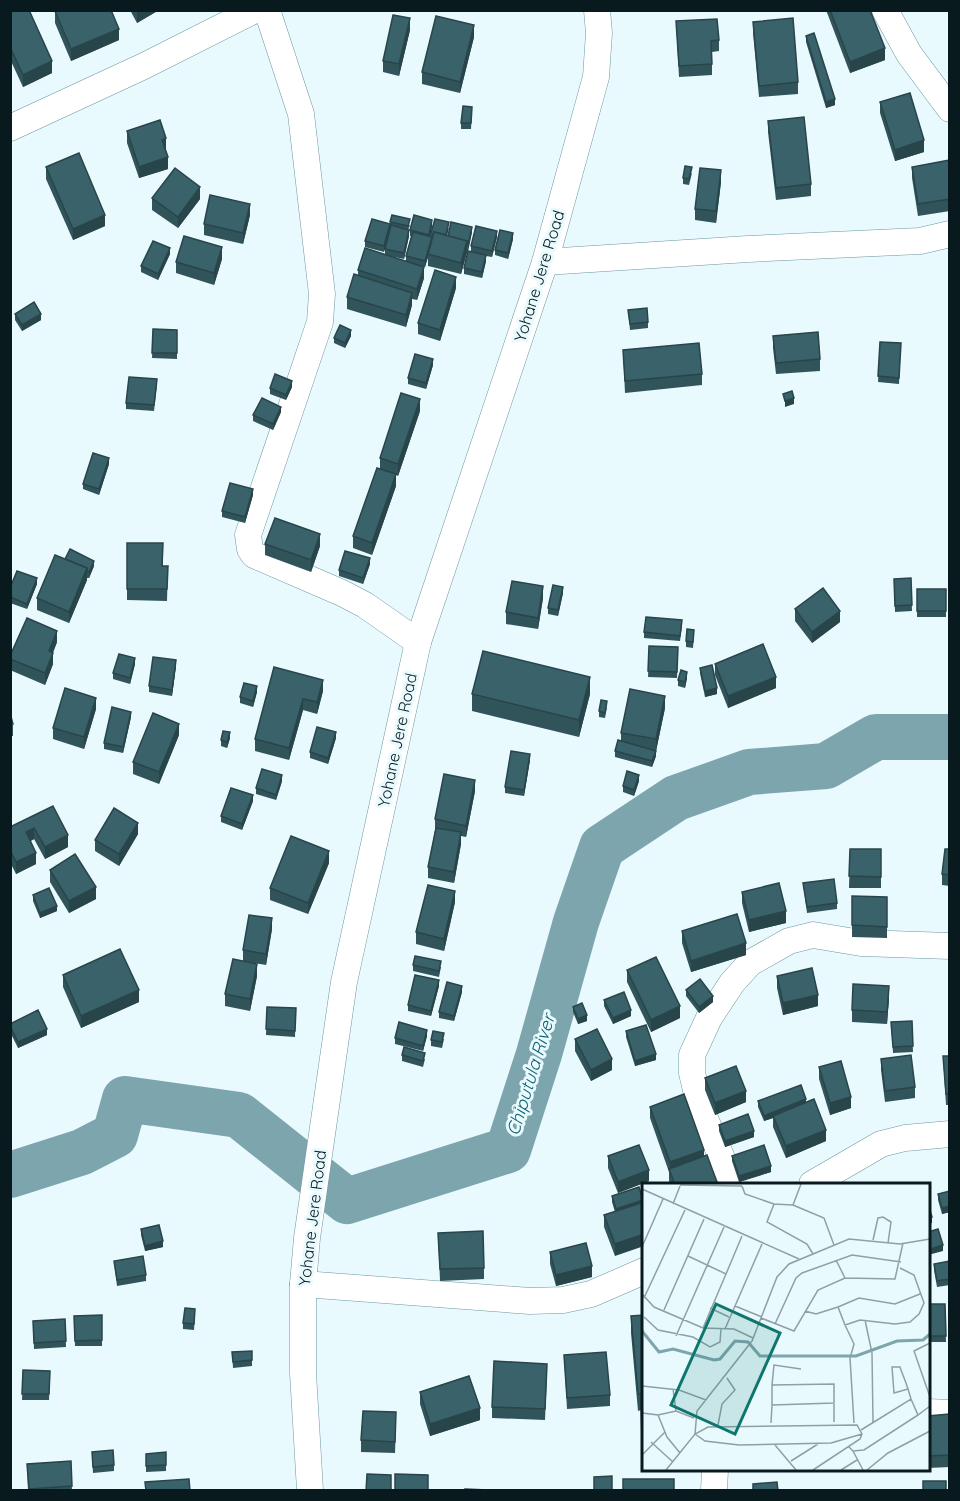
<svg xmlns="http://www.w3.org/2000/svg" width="960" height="1501" font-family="Quicksand,sans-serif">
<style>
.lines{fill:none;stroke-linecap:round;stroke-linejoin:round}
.river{stroke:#7da5ad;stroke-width:46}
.minor-casing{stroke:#6d97a0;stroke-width:27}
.minor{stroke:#fff;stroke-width:26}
.wall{fill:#31545b}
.shaded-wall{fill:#28454a}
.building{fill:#39626a;stroke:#28454a;stroke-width:1.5}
.labels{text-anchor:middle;stroke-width:6;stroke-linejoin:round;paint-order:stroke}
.street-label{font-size:16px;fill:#091a1e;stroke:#e9fafe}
.water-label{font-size:18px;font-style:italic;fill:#0f616e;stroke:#e9fafe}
.inset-river{fill:none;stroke:#7da5ad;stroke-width:3}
.inset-road{fill:none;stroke:#8fa0a4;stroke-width:1.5}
.view{fill:#0f766e;fill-opacity:0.15;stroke:#0f766e;stroke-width:3}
.inset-edge{fill:none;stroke:#091a1e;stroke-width:3}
</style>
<rect width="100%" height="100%" fill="#e9fafe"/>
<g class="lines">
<polyline class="river" points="10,1175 82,1152 115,1135 125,1099 239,1115 347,1201 508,1150 539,1054 576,922 602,847 676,798 749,772 826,766 876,737 950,737"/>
<g class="minor-casing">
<g id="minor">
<polyline points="267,10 301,114 322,294 320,322 248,535 250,549 254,555 342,593 365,605 418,642"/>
<polyline points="885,10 909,54 950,109"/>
<polyline points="10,128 144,66 255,10"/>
<polyline points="545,262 748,249 920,241 950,234"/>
<polyline points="733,1184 700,1107 692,1073 692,1055 709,1018 732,983 750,963 789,941 813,935 861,943 950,946"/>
<polyline points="812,1184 881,1144 905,1138 950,1134"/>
<polyline points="303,1284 530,1301 563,1300 591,1294 644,1271"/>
<polyline points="928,1412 950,1413"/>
<polyline points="310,1490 303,1373 303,1284 307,1238 344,982 418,642 545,262 596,77 599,33 597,10"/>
<polyline points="714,1490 715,1470"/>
</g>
</g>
<use href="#minor" class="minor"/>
</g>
<g class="wall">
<polygon points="10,10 52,73 23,87 10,59"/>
<polygon points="130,10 159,10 137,23"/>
<polygon points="826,10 870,10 885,60 850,73"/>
<polygon points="55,11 119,40 71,61 55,23"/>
<polygon points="676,21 719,40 719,51 712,52 712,75 679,77"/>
<polygon points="753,22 798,82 798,94 759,97 753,33"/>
<polygon points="410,30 399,76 383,72 383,61"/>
<polygon points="806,36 835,105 826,108 806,42"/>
<polygon points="474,37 460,93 422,84 422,72"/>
<polygon points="880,102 924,152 895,161 880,113"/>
<polygon points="472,113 471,129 461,129 461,123"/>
<polygon points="768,121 811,184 811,196 776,200 768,132"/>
<polygon points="127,131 166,150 165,150 168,169 139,178 127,143"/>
<polygon points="950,160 950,211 918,216 912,178 912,167"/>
<polygon points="46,167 105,226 73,240 46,179"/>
<polygon points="692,173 689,185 683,184 683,178"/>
<polygon points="721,182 716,223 695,220 695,209"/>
<polygon points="152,198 200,199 178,228 152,210"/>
<polygon points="250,215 243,244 204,235 204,224"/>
<polygon points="390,222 410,225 408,230 409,236 404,259 385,255 406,261 406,256 411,236 410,236 410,230 432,226 430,237 449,228 447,236 472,232 468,251 467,251 461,274 428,266 428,257 425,267 418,265 424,278 417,300 412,299 412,305 406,327 347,309 347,297 358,276 358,270 385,255 385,248 384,252 365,247 365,241 390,229"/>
<polygon points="497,237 492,257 486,256 486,261 482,278 464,274 464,268 471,251 471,246"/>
<polygon points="513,239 508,259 495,255 495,250"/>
<polygon points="170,254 158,280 141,272 141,266"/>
<polygon points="222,259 214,285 176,273 176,262"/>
<polygon points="456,288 440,341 418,334 418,323"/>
<polygon points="628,310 648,322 648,328 630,330"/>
<polygon points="15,314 41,320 22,331 15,320"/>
<polygon points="153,329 177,330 177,359 152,358"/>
<polygon points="351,336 345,348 334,343 334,338"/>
<polygon points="773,336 820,359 820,371 776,374 773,348"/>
<polygon points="880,342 901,343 899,384 878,382"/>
<polygon points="623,350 702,374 702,385 625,393"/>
<polygon points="433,365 426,389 408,384 408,378"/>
<polygon points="157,385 154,411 126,409 126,403"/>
<polygon points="292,387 286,400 270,394 270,388"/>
<polygon points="420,411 398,476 396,475 396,486 372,555 353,548 353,536 380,469 380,458"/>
<polygon points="281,412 273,430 253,421 253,415"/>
<polygon points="109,464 99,495 83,489 83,484"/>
<polygon points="253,495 245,523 222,517 222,511"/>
<polygon points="127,543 163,555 163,566 168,566 167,601 127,600"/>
<polygon points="265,544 320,546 311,572 265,555"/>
<polygon points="370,564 363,584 339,576 339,570"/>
<polygon points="94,566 89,578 87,578 87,580 69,623 37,610 37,598"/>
<polygon points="911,578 912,611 895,612 894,579"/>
<polygon points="37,584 27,609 10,603 10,588"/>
<rect x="917" y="589" width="29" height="28"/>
<polygon points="563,593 558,616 548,614 548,608"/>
<polygon points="543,598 538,629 506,624 506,612"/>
<polygon points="795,609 840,622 812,643 795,621"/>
<polygon points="682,626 680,641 644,638 644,632"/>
<polygon points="694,636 693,648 686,647 686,641"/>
<polygon points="57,642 53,653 53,664 45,685 10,670 10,656"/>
<polygon points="649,646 678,647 677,678 648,677"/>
<polygon points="135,664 130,684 113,679 113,673"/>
<polygon points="715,664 776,688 728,708 715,675"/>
<polygon points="176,666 172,696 149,692 149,686"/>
<polygon points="700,668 717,694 705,697 700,673"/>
<polygon points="687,678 685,688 678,686 678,680"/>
<polygon points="323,680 323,691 317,714 303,710 289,760 255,751 255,739"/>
<polygon points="257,692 253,707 240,703 240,697"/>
<polygon points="472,694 590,694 579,737 472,711"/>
<polygon points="607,707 605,718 599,717 599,711"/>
<polygon points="665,708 656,751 656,756 652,767 615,757 615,751 621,741 621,733"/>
<polygon points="96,709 84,749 53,739 53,728"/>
<polygon points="10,713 13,724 13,736 10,736"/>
<polygon points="131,717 123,753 104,749 104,743"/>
<polygon points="179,735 159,784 133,774 133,762"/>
<polygon points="230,738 227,748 221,746 221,740"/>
<polygon points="336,738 328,764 310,758 310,752"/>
<polygon points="530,760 524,796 505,793 505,787"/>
<polygon points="282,781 276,800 256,794 256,788"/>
<polygon points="639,781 634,796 623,792 623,786"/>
<polygon points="475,791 466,837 461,836 461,844 454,883 428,878 428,867 435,830 435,819"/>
<polygon points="253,801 242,830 221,822 221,816"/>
<polygon points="53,806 68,847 45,859 34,839 30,841 36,864 16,874 10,862 10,827"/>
<polygon points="138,834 119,866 95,851 95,840"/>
<polygon points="850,849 881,849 881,888 849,888"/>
<polygon points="950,849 950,886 942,885 942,874"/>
<polygon points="329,863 308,914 270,900 270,888"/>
<polygon points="50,870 96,899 69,913 50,882"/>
<polygon points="803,883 837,903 837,909 807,913"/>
<polygon points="742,892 786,923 749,932 742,903"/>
<polygon points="33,895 57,911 40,918 33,901"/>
<polygon points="852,896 887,897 887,938 852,937"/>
<polygon points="455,902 444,951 416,944 416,932"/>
<polygon points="272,929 266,965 247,962 257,976 250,1011 225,1006 225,994 243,961 243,950"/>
<polygon points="682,931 746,955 691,972 682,943"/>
<polygon points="413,965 441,967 439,977 413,971"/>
<polygon points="627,970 680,1018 651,1032 627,982"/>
<polygon points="63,975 139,1002 81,1028 63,987"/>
<polygon points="777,976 818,1006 783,1015 777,988"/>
<polygon points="439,986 431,1016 408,1011 408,1005"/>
<polygon points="686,990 713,1002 699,1013 686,996"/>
<polygon points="462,992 454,1021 439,1018 439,1012"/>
<polygon points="889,998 887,1024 852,1022 852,1010"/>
<polygon points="604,1000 631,1016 613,1024 604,1006"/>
<polygon points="267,1007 296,1008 295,1037 266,1035"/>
<polygon points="573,1007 587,1021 578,1024 573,1012"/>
<polygon points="912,1021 913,1052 893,1053 891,1022"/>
<polygon points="10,1024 47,1035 18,1048 10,1032"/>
<polygon points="626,1031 656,1060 635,1066 626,1037"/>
<polygon points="427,1036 423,1051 395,1044 395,1038"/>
<polygon points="444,1039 442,1048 431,1046 431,1040"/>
<polygon points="575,1039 612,1070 591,1081 575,1051"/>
<polygon points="402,1055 425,1059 423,1067 402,1061"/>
<polygon points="943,1056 950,1056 950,1105 946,1105"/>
<polygon points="881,1059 915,1087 915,1098 885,1102 881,1070"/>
<polygon points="819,1067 851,1108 830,1115 819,1079"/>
<polygon points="705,1078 746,1102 715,1115 705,1090"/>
<polygon points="758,1101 806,1102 826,1141 786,1158 773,1127 773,1118 764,1121 758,1107"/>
<polygon points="650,1107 704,1157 718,1185 671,1185 669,1181 669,1172 650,1118"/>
<polygon points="719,1125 754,1137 725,1147 719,1131"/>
<polygon points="608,1156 649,1181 618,1193 608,1168"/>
<polygon points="732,1156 771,1172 739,1182 732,1161"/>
<polygon points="950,1191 950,1212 942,1214 938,1200 938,1194"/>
<polygon points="612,1196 643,1202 615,1256 604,1227 604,1215 615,1212 612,1202"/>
<polygon points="141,1229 163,1247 145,1251 141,1235"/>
<polygon points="438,1233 484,1268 484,1279 440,1281"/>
<polygon points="550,1252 592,1277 556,1286 550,1264"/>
<polygon points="114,1261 146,1275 146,1281 117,1286"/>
<polygon points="950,1261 950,1285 937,1287 934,1270 934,1264"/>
<polygon points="928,1304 945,1304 946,1342 928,1342"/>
<polygon points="102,1315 102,1346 75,1346 74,1316"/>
<polygon points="195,1315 194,1330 183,1329 183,1323"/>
<polygon points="644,1315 644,1452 642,1452 641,1410 638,1411 631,1333 631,1316"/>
<polygon points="65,1319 66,1347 34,1349 33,1321"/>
<polygon points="252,1351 252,1366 233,1368 232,1352"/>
<polygon points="564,1355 610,1395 610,1406 567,1409"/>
<polygon points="23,1370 50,1371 49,1400 22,1400"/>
<polygon points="547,1375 545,1420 492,1418 492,1407"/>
<polygon points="420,1392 480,1420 430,1436 420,1404"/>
<polygon points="949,1414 950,1467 928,1468 928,1416"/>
<polygon points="396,1424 395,1453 361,1452 361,1440"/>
<polygon points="166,1452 166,1471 146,1472 146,1454"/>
<polygon points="92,1458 114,1465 114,1471 93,1473"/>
<polygon points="71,1461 72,1491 28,1491 27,1464"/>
</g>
<g class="shaded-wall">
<polygon points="139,10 159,10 137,23 137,11"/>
<polygon points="410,18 410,30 399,76 399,64"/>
<polygon points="474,25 474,37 460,93 460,82"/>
<polygon points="119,29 119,40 71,61 71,49"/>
<polygon points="885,48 885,60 850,73 850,62"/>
<polygon points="52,61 52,73 23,87 23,75"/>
<polygon points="835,99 835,105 826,108 826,102"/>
<polygon points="166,138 166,150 162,151 162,140"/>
<polygon points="924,140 924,152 895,161 895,150"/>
<polygon points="168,157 168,169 139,178 139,167"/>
<polygon points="721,170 721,182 716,223 716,211"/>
<polygon points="200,187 200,199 178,228 178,217"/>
<polygon points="250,204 250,215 243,244 243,233"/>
<polygon points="105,215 105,226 73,240 73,229"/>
<polygon points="432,220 432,226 429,241 429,235"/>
<polygon points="390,224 390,230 384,252 384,246"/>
<polygon points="472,227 472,232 468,251 468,245"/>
<polygon points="409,230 409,236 404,259 404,253"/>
<polygon points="497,231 497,237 492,257 492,251"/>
<polygon points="513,233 513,239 508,259 508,253"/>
<polygon points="432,237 428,257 425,267 425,261"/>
<polygon points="467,241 467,253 461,274 461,263"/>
<polygon points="222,247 222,259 214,285 214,273"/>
<polygon points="170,248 170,254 158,280 158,274"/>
<polygon points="486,255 486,261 482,278 482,272"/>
<polygon points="424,267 424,278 417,300 417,289"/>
<polygon points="456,277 456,288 440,341 440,330"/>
<polygon points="412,293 412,305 406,327 406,315"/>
<polygon points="41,314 41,320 22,331 22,325"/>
<polygon points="351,330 351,336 345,348 345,343"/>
<polygon points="433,359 433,365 426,389 426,383"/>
<polygon points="292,381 292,387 286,400 286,395"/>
<polygon points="794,398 794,404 785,407 785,401"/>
<polygon points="420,399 420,411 398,476 398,464"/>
<polygon points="281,407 281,412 273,430 273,424"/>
<polygon points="109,458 109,464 99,495 99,489"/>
<polygon points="396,474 396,486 372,555 372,543"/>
<polygon points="253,489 253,495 245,523 245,517"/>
<polygon points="320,534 320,546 311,572 311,560"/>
<polygon points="370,558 370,564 363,584 363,578"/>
<polygon points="94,561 94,566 89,578 89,572"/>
<polygon points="87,568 87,580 69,623 69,612"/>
<polygon points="37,578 37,584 27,609 27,604"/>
<polygon points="543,586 543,598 538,629 538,618"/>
<polygon points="563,587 563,593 558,616 558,610"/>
<polygon points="840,611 840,622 812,643 812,632"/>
<polygon points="57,631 57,642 49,662 49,651"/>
<polygon points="53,653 53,664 45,685 45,673"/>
<polygon points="135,658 135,664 130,684 130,678"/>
<polygon points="176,660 176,666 172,696 172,690"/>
<polygon points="687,672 687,678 685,688 685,682"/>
<polygon points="590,677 590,694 579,737 579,720"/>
<polygon points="776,677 776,688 728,708 728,696"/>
<polygon points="323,680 323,691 317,714 317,702"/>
<polygon points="257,686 257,692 253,707 253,701"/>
<polygon points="717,688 717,694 705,697 705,691"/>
<polygon points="665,696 665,708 656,751 656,739"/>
<polygon points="96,698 96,709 84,749 84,737"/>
<polygon points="303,699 303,710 289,760 289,748"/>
<polygon points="131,712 131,717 123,753 123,747"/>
<polygon points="179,724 179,735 159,784 159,772"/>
<polygon points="230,732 230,738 227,748 227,742"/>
<polygon points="336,732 336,738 328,764 328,758"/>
<polygon points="656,751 656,756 652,767 652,761"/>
<polygon points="530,754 530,760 524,796 524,790"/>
<polygon points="282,775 282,781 276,800 276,795"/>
<polygon points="639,775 639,781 634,796 634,790"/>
<polygon points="475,780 475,791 466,837 466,826"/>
<polygon points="253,795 253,801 242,830 242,824"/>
<polygon points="138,823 138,834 119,866 119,854"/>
<polygon points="34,828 34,839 26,844 26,832"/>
<polygon points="461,832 461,844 454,883 454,872"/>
<polygon points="68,835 68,847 45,859 45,847"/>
<polygon points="329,851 329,863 308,914 308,903"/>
<polygon points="36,853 36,864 16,874 16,862"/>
<polygon points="96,887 96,899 69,913 69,901"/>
<polygon points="455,891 455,902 444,951 444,939"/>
<polygon points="57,906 57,911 40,918 40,913"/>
<polygon points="786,911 786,923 749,932 749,920"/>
<polygon points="272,918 272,929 266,965 266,954"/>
<polygon points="746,943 746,955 691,972 691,961"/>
<polygon points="257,964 257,976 250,1011 250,999"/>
<polygon points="439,980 439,986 431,1016 431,1011"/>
<polygon points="462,986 462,992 454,1021 454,1016"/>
<polygon points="889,986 889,998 887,1024 887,1012"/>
<polygon points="139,990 139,1002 81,1028 81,1016"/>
<polygon points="818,995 818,1006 783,1015 783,1003"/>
<polygon points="713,996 713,1002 699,1013 699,1007"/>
<polygon points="680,1006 680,1018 651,1032 651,1020"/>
<polygon points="631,1010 631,1016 613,1024 613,1018"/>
<polygon points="587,1015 587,1021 578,1024 578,1019"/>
<polygon points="47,1029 47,1035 18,1048 18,1042"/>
<polygon points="427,1030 427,1036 423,1051 423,1046"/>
<polygon points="656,1054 656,1060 635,1066 635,1061"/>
<polygon points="612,1059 612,1070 591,1081 591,1070"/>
<polygon points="746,1091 746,1102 715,1115 715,1103"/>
<polygon points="851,1097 851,1108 830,1115 830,1103"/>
<polygon points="806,1099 806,1104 773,1116 773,1118 764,1121 764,1116"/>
<polygon points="826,1130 826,1141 786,1158 786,1146"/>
<polygon points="754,1131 754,1137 725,1147 725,1141"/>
<polygon points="704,1150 704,1162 670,1171 670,1162"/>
<polygon points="771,1166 771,1172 739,1182 739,1176"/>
<polygon points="649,1170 649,1181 618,1193 618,1182"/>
<polygon points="643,1200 643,1205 616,1215 616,1209"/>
<polygon points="950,1206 950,1212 942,1214 942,1208"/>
<polygon points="932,1217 932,1223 928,1224 928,1218"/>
<polygon points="644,1234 644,1246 615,1256 615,1244"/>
<polygon points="163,1241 163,1247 145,1251 145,1246"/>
<polygon points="943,1245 943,1251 928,1255 928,1250"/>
<polygon points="592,1266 592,1277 556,1286 556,1275"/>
<polygon points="480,1408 480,1420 430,1436 430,1424"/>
</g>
<g class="building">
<polygon points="10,10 29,10 52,61 23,75 10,47"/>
<polygon points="57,10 111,10 119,29 71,49 55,11"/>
<polygon points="830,10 870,10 885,48 850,62"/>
<polygon points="393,15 410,18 399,64 383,61"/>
<polygon points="436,16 474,25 460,82 422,72"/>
<polygon points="793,18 798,82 759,86 753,22"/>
<polygon points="717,19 719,40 711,41 712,64 679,66 676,21"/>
<polygon points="814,33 835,99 826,102 806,36"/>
<polygon points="910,93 924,140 895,150 880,102"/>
<polygon points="463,106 472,107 471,123 461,123"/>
<polygon points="804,117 811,184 776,188 768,121"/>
<polygon points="160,120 166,138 162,140 168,157 139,167 127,131"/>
<polygon points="79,153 105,215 73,229 46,167"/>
<polygon points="950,160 950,199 918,204 912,167"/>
<polygon points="685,166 692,167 689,179 683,178"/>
<polygon points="175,168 200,187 178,217 152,198"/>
<polygon points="700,168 721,170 716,211 695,209"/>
<polygon points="210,195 250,204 243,233 204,224"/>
<polygon points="392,215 410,219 408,226 390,222"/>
<polygon points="414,215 432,220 429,235 410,230"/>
<polygon points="372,219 390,224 384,246 365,241"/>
<polygon points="435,219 449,222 446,235 434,232 432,237 430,236"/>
<polygon points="451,222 472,227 468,245 467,245 467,241 448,236"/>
<polygon points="391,225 409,230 404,253 385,249"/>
<polygon points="476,226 497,231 492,251 471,246"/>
<polygon points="500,230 513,233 508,253 495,250"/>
<polygon points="413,232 432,237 425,261 406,256"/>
<polygon points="434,232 467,241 461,263 428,254"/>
<polygon points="184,236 222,247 214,273 176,262"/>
<polygon points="153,241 170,248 158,274 141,266"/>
<polygon points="365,248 424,267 417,289 358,270"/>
<polygon points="468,251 486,255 482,272 464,268"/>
<polygon points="435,270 456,277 440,330 418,323"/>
<polygon points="354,274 412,293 406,315 347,297"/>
<polygon points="34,302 41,314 22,325 15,314"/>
<polygon points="647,308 648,322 630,324 628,310"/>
<polygon points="340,325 351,330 345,343 334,338"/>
<polygon points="153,329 177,330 177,353 152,353"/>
<polygon points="818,332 820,359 776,363 773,336"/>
<polygon points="880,342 901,343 899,378 878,376"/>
<polygon points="699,343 702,374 625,381 623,350"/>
<polygon points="415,354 433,359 426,383 408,378"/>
<polygon points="275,374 292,381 286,395 270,388"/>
<polygon points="129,377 157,379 154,405 126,403"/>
<polygon points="792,391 794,398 785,401 783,394"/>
<polygon points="401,393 420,399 398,464 380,458"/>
<polygon points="262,398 281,407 273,424 253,415"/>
<polygon points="93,453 109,458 99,489 83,484"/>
<polygon points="377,468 396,474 372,543 353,536"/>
<polygon points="230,483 253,489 245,517 222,511"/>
<polygon points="275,518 320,534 311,560 265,544"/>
<polygon points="127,543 163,543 162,566 168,566 167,589 127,589"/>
<polygon points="70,549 94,561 89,572 87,572 87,568 65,559"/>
<polygon points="345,551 370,558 363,578 339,570"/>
<polygon points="55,555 87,568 69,612 37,598"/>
<polygon points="17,571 37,578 27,604 10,597 10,588"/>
<polygon points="911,578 912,605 895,606 894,579"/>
<polygon points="512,581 543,586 538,618 506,612"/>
<polygon points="553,585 563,587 558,610 548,608"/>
<polygon points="823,588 840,611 812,632 795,609"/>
<rect x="917" y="589" width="29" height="22"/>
<polygon points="646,617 682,620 680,636 644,632"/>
<polygon points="27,618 57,631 49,651 53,653 45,673 10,659 10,656"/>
<polygon points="687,629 694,630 693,642 686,641"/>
<polygon points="763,644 776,677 728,696 715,664"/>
<polygon points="649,646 678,647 677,672 648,671"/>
<polygon points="483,651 590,677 579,720 472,694"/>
<polygon points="119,654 135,658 130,678 113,673"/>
<polygon points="153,657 176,660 172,690 149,686"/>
<polygon points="712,665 717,688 705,691 700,668"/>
<polygon points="274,667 323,680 317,702 303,699 289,748 255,739"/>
<polygon points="681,670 687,672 685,682 678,680"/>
<polygon points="244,683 257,686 253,701 240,697"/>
<polygon points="65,688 96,698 84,737 53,728"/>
<polygon points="630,689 665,696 656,739 621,733"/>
<polygon points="601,700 607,701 605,713 599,711"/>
<polygon points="112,707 131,712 123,747 104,743"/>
<polygon points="10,713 13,724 10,725"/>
<polygon points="153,713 179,724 159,772 133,762"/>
<polygon points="317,727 336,732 328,758 310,752"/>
<polygon points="223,731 230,732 227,742 221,740"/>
<polygon points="618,740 656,751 652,761 615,751"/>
<polygon points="511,751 530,754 524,790 505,787"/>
<polygon points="262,769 282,775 276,795 256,788"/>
<polygon points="627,771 639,775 634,790 623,786"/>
<polygon points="444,774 475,780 466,826 435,819"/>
<polygon points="231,788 253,795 242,824 221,816"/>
<polygon points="53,806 68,835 45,847 34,828 26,832 36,853 16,862 10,850 10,827"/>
<polygon points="114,808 138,823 119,854 95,840"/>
<polygon points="436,828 461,832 454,872 428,867"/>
<polygon points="291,836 329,851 308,903 270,888"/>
<polygon points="850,849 881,849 881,877 849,876"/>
<polygon points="945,849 950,849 950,875 942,874"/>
<polygon points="75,854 96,887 69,901 50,870"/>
<polygon points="834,879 837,903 807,907 803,883"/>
<polygon points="779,883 786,911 749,920 742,892"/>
<polygon points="428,885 455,891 444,939 416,932"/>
<polygon points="49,888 57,906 40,913 33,895"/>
<polygon points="852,896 887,897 887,927 852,925"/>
<polygon points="737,914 746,943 691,961 682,931"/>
<polygon points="249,915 272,918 266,954 243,950"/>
<polygon points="120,949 139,990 81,1016 63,975"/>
<polygon points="415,956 441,961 439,971 413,965"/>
<polygon points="656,957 680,1006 651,1020 627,970"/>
<polygon points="233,959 257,964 250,999 225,994"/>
<polygon points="812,968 818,995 783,1003 777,976"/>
<polygon points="415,975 439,980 431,1011 408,1005"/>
<polygon points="700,979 713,996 699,1007 686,990"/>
<polygon points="447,982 462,986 454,1016 439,1012"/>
<polygon points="853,984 889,986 887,1012 852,1010"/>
<polygon points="624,992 631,1010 613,1018 604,1000"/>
<polygon points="582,1003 587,1015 578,1019 573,1007"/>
<polygon points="267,1007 296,1008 295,1031 266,1029"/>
<polygon points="38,1010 47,1029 18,1042 10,1026 10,1024"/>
<polygon points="912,1021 913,1046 893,1047 891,1022"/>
<polygon points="399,1022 427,1030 423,1046 395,1038"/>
<polygon points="646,1025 656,1054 635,1061 626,1031"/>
<polygon points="597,1029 612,1059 591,1070 575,1039"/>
<polygon points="433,1031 444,1033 442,1042 431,1040"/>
<polygon points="404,1047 425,1053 423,1061 402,1055"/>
<polygon points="911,1055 915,1087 885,1091 881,1059"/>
<polygon points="943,1056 950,1056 950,1093 946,1094"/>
<polygon points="841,1061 851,1097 830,1103 819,1067"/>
<polygon points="736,1066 746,1091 715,1103 705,1078"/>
<polygon points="801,1085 806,1099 764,1116 758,1101"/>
<polygon points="684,1094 704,1150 670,1162 650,1107"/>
<polygon points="814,1099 826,1130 786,1146 773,1116"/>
<polygon points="748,1114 754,1131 725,1141 719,1125"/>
<polygon points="639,1145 649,1170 618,1182 608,1156"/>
<polygon points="764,1145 771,1166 739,1176 732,1156"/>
<polygon points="707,1155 718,1185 675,1185 669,1169"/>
<polygon points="639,1187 643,1200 616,1209 612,1196"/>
<polygon points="950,1191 950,1206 942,1208 938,1194"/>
<polygon points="644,1202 644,1234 615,1244 604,1215"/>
<polygon points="928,1204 932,1217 928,1218"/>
<polygon points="159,1225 163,1241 145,1246 141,1229"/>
<polygon points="938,1229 943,1245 928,1250 928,1232"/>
<polygon points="483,1231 484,1268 440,1269 438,1233"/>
<polygon points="586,1243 592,1266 556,1275 550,1252"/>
<polygon points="143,1256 146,1275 117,1280 114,1261"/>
<polygon points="950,1261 950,1279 937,1281 934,1264"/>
<polygon points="928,1304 945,1304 946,1336 928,1336"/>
<polygon points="185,1308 195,1309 194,1324 183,1323"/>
<polygon points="102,1315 102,1340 75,1341 74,1316"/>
<polygon points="644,1315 644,1393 638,1394 631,1316"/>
<polygon points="65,1319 66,1341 34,1343 33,1321"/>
<polygon points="252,1351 252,1360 233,1362 232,1352"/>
<polygon points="606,1352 610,1395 567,1398 564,1355"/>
<polygon points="494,1361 547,1364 545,1409 492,1407"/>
<polygon points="23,1370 50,1371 49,1394 22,1394"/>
<polygon points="469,1376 480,1408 430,1424 420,1392"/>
<polygon points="641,1403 644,1403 644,1440 642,1440"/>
<polygon points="363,1411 396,1412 395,1442 361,1440"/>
<polygon points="949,1414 950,1455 928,1456 928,1416"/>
<polygon points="113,1450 114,1465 93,1467 92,1452"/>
<polygon points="166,1452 166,1465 146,1466 146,1454"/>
<polygon points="71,1461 72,1486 29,1489 27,1464"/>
<polygon points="367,1474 391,1475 391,1491 366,1491"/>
<polygon points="395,1474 428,1475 428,1491 395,1491"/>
<polygon points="612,1476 612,1491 594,1491 594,1477"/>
<polygon points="189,1479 190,1491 146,1491 145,1482"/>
<rect x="623" y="1479" width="51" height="12"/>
<rect x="923" y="1481" width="23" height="10"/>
<polygon points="777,1482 778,1491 753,1491 753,1484"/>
<polygon points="465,1489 487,1490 487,1491 465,1491"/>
</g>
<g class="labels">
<g class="street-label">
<text transform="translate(539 276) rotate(-73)" y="6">Yohane Jere Road</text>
<text transform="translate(397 740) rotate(-78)" y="6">Yohane Jere Road</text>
<text transform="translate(312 1218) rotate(-83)" y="6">Yohane Jere Road</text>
</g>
<g class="water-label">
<text transform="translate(531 1075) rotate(-73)" y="6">Chiputula River</text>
</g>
</g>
<g transform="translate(642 1183)">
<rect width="288" height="288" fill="#e9fafe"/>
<path class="inset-river" d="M0 148 17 169 31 166 72 177 78 176 93 158 106 159 118 173H214L255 158 281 157 288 151"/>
<path class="inset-road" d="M159 1 151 22 182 35 192 62M38 2 100 3M100 3 103 11 132 21M0 6 157 76M31 21 38 3M151 22 132 21 125 39 165 61 171 71M231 57 236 35 241 34 249 39 246 60M0 64 21 16M46 73 84 91 100 53M194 77 203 95M0 111 12 124 61 145 92 146 111 155M2 115 43 27M93 123 120 134M196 124 217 115 253 121 278 111M68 125 87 134M22 127 62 36M163 128 174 131 196 124 203 142 218 137 253 141 268 139 277 131 282 120 272 92 258 85M2 134 16 147 51 154 68 164 78 159 79 146M119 135 152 148 176 107 203 95 253 96 261 60M223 137 230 170 231 239M133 141 154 95 160 90 210 72 259 79M203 142 212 161 208 175 212 240M61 145 84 91M83 146 120 61M34 153 82 44M288 160 272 168 288 214M130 202 132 182 159 186M0 203 37 207 64 217M31 206 34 228M266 206 252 210 250 184H258L259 187 264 200 266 206 269 216M192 220V239M0 230 16 232 25 254 38 270M16 232 34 228 52 235M129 240 130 222V202L192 201V220L130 222M76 242 80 221 93 207 85 195M219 247 269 216 276 232 288 223M53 251 55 228 110 158 135 94 147 81 207 56 258 61 288 56M53 251 63 258 97 262 189 260 220 251M9 259 31 279M133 262 154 287M207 264 211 268 222 267 276 232M211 268 221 287M0 272 23 249M149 278 176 261M24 287 53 251 66 244 215 242 220 251 218 256 171 287M199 287 215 277M225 287 246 270 288 248"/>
<path class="view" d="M74 121 138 150 93 251 29 222Z"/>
<rect width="288" height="288" class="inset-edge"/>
</g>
<rect width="960" height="1501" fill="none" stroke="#091a1e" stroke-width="24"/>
</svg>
